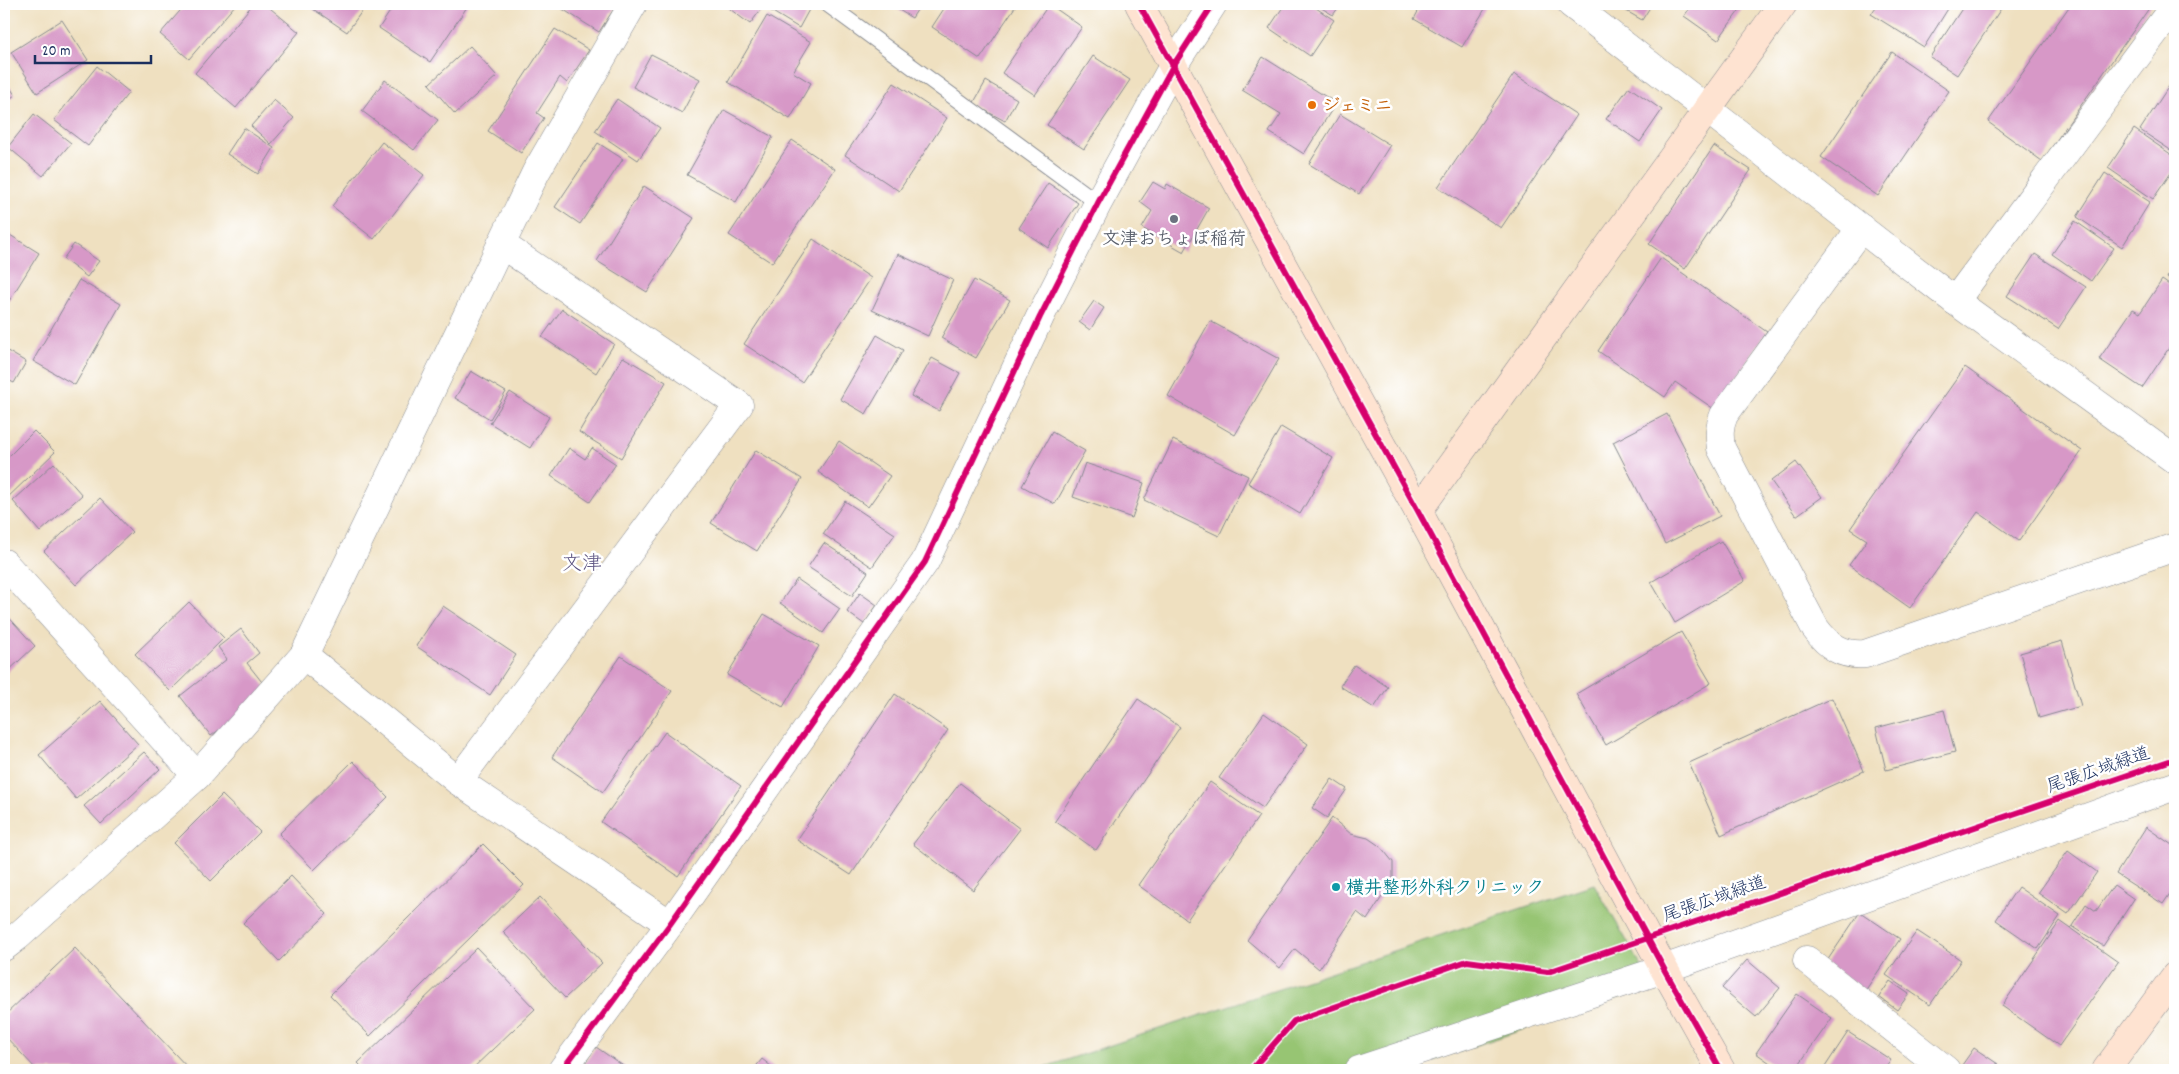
<svg xmlns="http://www.w3.org/2000/svg" width="2179" height="1074" font-family="Dekko,'Klee One',sans-serif">
<style>
.green{fill:#97c573;stroke:#597a68}
.building{fill:#d798c7}
.lines{fill:none;stroke-linecap:round;stroke-linejoin:round}
.lane-casing{stroke:#85888f;stroke-width:17}
.street-casing{stroke:#85888f;stroke-width:29}
.secondary-casing{stroke:#85888f;stroke-width:29}
.lane{stroke:#fff;stroke-width:15}
.street{stroke:#fff;stroke-width:28}
.secondary{stroke:#fee3d1;stroke-width:28}
.cycleway-casing{stroke:#fff;stroke-width:9}
.cycleway{stroke:#d6006c;stroke-width:6}
.food-dot{fill:#e8710a;stroke:#fff;stroke-width:2}
.worship-dot{fill:#6b7280;stroke:#fff;stroke-width:2}
.culture-dot{fill:#0f9aa8;stroke:#fff;stroke-width:2}
.labels{text-anchor:middle;stroke-width:5;stroke-linejoin:round;paint-order:stroke}
.food-label{font-size:18px;font-weight:bold;fill:#c56008;stroke:#fff;text-anchor:start}
.worship-label{font-size:18px;font-weight:bold;fill:#5b616d;stroke:#fff}
.street-label{font-size:18px;fill:#1b2f5e;stroke:#fff}
.culture-label{font-size:18px;font-weight:bold;fill:#0d838f;stroke:#fff;text-anchor:start}
.quarter-label{font-size:20px;fill:#5d5483;stroke:#fff}
</style>
<rect width="100%" height="100%" fill="#fff"/>
<filter id="ink" filterUnits="userSpaceOnUse"><feTurbulence type="fractalNoise" baseFrequency=".02" numOctaves="2"/><feDisplacementMap in="SourceGraphic" scale="10" xChannelSelector="R" yChannelSelector="G"/><feConvolveMatrix kernelMatrix="1 2 1 2 8 2 1 2 1" color-interpolation-filters="sRGB"/></filter>
<filter id="wash" filterUnits="userSpaceOnUse"><feTurbulence type="fractalNoise" baseFrequency=".0096" numOctaves="4" result="noise"/><feDisplacementMap in="SourceGraphic" scale="20" xChannelSelector="R" yChannelSelector="G"/><feGaussianBlur stdDeviation="1.12" result="paint"/><feColorMatrix in="noise" values="0 0 0 0 0 0 0 0 0 0 0 0 0 0 0 0 0 1.4 0 .05"/><feComposite in="paint" operator="in"/></filter>
<g filter="url(#wash)">
<rect width="100%" height="100%" fill="#efe0c0"/>
<polygon class="green" points="1594,884 1653,986 1402,1070 1036,1070"/>
<g id="blocks">
<g class="building">
<polygon points="186,4 236,4 189,59 160,34"/>
<polygon points="253,4 265,4 299,32 236,108 195,73"/>
<polygon points="316,4 367,4 347,32 313,9"/>
<polygon points="395,4 469,4 430,62 379,28"/>
<polygon points="557,4 617,4 599,32 556,5"/>
<polygon points="723,4 765,4 750,24"/>
<polygon points="775,4 808,4 811,6 799,28 771,11"/>
<polygon points="889,4 921,4 912,18"/>
<polygon points="947,4 1017,4 980,59 932,27"/>
<polygon points="1049,4 1082,27 1035,95 1002,73"/>
<polygon points="1285,4 1310,4 1334,20 1310,56 1269,28"/>
<polygon points="1315,4 1341,4 1333,15"/>
<polygon points="1422,4 1488,4 1462,47 1414,19"/>
<polygon points="1614,4 1652,4 1642,20"/>
<polygon points="1693,4 1744,4 1718,40 1684,16"/>
<polygon points="1878,4 1951,4 1924,47 1871,14"/>
<polygon points="1965,4 2004,4 1957,75 1930,57"/>
<polygon points="2071,4 2152,4 2042,161 1988,122"/>
<polygon points="767,16 811,42 793,72 811,83 790,119 728,82"/>
<polygon points="62,20 88,60 37,93 11,52"/>
<polygon points="555,29 589,50 567,83 560,77 537,113 544,118 521,153 488,131"/>
<polygon points="470,46 497,76 455,114 429,84"/>
<polygon points="1892,52 1949,91 1878,196 1821,157"/>
<polygon points="651,54 700,79 682,113 633,87"/>
<polygon points="1093,56 1130,80 1084,149 1047,125"/>
<polygon points="1263,57 1336,103 1304,154 1269,132 1281,114 1242,90"/>
<polygon points="97,66 129,92 88,146 54,120"/>
<polygon points="1514,74 1577,115 1501,228 1438,187"/>
<polygon points="4,78 15,95 4,103"/>
<polygon points="385,80 438,120 414,150 362,111"/>
<polygon points="986,81 1017,99 1005,121 973,104"/>
<polygon points="894,83 947,118 899,191 845,155"/>
<polygon points="2169,86 2175,90 2175,153 2140,130"/>
<polygon points="1629,87 1662,110 1640,142 1606,119"/>
<polygon points="617,99 660,128 638,160 595,131"/>
<polygon points="274,100 294,118 271,144 251,126"/>
<polygon points="724,110 773,137 736,202 687,175"/>
<polygon points="34,114 71,143 43,176 8,147"/>
<polygon points="1340,114 1390,145 1359,194 1309,164"/>
<polygon points="244,128 274,148 258,174 227,154"/>
<polygon points="2134,129 2175,157 2175,167 2153,199 2108,168"/>
<polygon points="792,140 835,169 772,263 729,235"/>
<polygon points="382,142 424,175 374,239 332,206"/>
<polygon points="598,143 623,159 580,224 555,207"/>
<polygon points="1714,146 1751,170 1685,269 1649,244"/>
<polygon points="2105,173 2150,202 2122,247 2077,217"/>
<polygon points="1153,182 1165,189 1167,184 1209,208 1184,252 1142,228 1152,211 1140,202"/>
<polygon points="1048,183 1078,203 1048,248 1019,228"/>
<polygon points="644,186 694,218 647,292 597,261"/>
<polygon points="2075,221 2114,248 2091,281 2052,254"/>
<polygon points="10,235 39,253 4,309 4,245"/>
<polygon points="813,239 871,278 802,382 744,344"/>
<polygon points="74,244 99,261 87,277 63,259"/>
<polygon points="898,254 953,280 928,336 872,310"/>
<polygon points="2035,254 2086,287 2058,329 2007,296"/>
<polygon points="1661,258 1767,332 1714,409 1675,382 1665,397 1598,351"/>
<polygon points="2175,263 2175,283 2167,278"/>
<polygon points="79,280 121,304 75,385 33,361"/>
<polygon points="974,280 1010,300 976,358 941,338"/>
<polygon points="2162,280 2175,289 2175,339 2142,388 2099,359 2133,309 2140,313"/>
<polygon points="1094,301 1104,308 1090,330 1079,322"/>
<polygon points="562,309 614,344 596,373 542,337"/>
<polygon points="1210,321 1279,359 1235,435 1168,396"/>
<polygon points="877,335 903,350 866,414 840,399"/>
<polygon points="4,349 26,362 14,383 4,378"/>
<polygon points="623,357 666,382 621,458 579,432"/>
<polygon points="932,358 960,373 939,411 911,396"/>
<polygon points="1965,367 2082,451 2019,541 1978,512 1910,608 1849,565 1867,540 1850,529"/>
<polygon points="471,371 506,392 490,419 455,398"/>
<polygon points="510,392 549,417 530,448 490,423"/>
<polygon points="1667,414 1720,516 1665,544 1613,442"/>
<polygon points="1281,427 1333,458 1300,514 1248,483"/>
<polygon points="34,431 55,452 4,501 4,461"/>
<polygon points="1052,432 1085,451 1055,504 1022,486"/>
<polygon points="1173,440 1248,476 1219,536 1144,500"/>
<polygon points="839,441 890,476 868,507 818,472"/>
<polygon points="569,448 585,459 592,448 616,464 590,502 551,476"/>
<polygon points="756,450 802,479 757,551 711,523"/>
<polygon points="1796,462 1822,497 1796,516 1771,481"/>
<polygon points="54,463 82,495 40,532 13,501"/>
<polygon points="1085,463 1144,483 1132,518 1073,497"/>
<polygon points="100,498 132,532 76,585 44,551"/>
<polygon points="845,501 895,534 872,567 823,534"/>
<polygon points="1721,541 1745,581 1675,623 1651,582"/>
<polygon points="824,543 868,572 852,596 808,567"/>
<polygon points="797,579 840,609 823,633 780,603"/>
<polygon points="860,593 877,605 864,624 847,612"/>
<polygon points="189,602 224,638 170,691 135,654"/>
<polygon points="443,606 516,655 490,695 416,646"/>
<polygon points="4,612 35,646 4,675"/>
<polygon points="764,614 819,646 783,707 727,675"/>
<polygon points="241,629 259,653 247,663 269,691 211,736 180,696 227,659 218,647"/>
<polygon points="1681,632 1711,683 1606,745 1576,694"/>
<polygon points="2062,641 2081,706 2039,718 2020,653"/>
<polygon points="621,656 672,691 603,792 552,757"/>
<polygon points="1354,665 1388,687 1374,708 1340,686"/>
<polygon points="895,694 948,730 851,875 797,840"/>
<polygon points="1832,698 1864,771 1721,835 1689,763"/>
<polygon points="1138,699 1180,727 1096,850 1055,821"/>
<polygon points="100,701 138,744 76,799 39,755"/>
<polygon points="1944,710 1955,752 1886,770 1876,728"/>
<polygon points="1264,713 1308,744 1263,808 1219,778"/>
<polygon points="665,732 741,786 678,876 601,822"/>
<polygon points="144,752 160,769 101,824 84,806"/>
<polygon points="353,761 388,797 314,870 279,834"/>
<polygon points="1332,779 1347,789 1327,818 1312,808"/>
<polygon points="1210,782 1259,816 1187,920 1138,885"/>
<polygon points="960,783 1020,829 973,890 913,844"/>
<polygon points="222,795 260,832 211,881 174,843"/>
<polygon points="1332,818 1351,834 1368,838 1381,847 1393,862 1393,880 1367,920 1357,912 1319,969 1295,949 1280,968 1247,940"/>
<polygon points="2146,827 2175,847 2175,886 2163,904 2116,874"/>
<polygon points="483,844 524,885 370,1036 330,995"/>
<polygon points="2068,851 2097,872 2068,914 2038,893"/>
<polygon points="291,876 327,914 279,961 243,923"/>
<polygon points="2114,885 2134,899 2103,946 2072,926 2086,904 2096,911"/>
<polygon points="2018,887 2060,916 2038,949 1996,920"/>
<polygon points="540,897 602,963 565,998 503,932"/>
<polygon points="1860,912 1900,939 1865,991 1825,964"/>
<polygon points="2060,921 2118,962 2059,1046 2002,1006"/>
<polygon points="1917,931 1961,960 1930,1005 1886,975"/>
<polygon points="75,948 190,1070 37,1070 4,1035 4,1016"/>
<polygon points="477,948 535,1009 471,1070 365,1070 358,1063"/>
<polygon points="1747,960 1780,988 1756,1017 1722,988"/>
<polygon points="1890,981 1909,994 1897,1010 1879,997"/>
<polygon points="1797,994 1832,1018 1795,1070 1780,1070 1756,1053"/>
<polygon points="1848,1032 1891,1060 1884,1070 1823,1070"/>
<polygon points="596,1047 629,1070 580,1070"/>
<polygon points="1974,1048 1998,1064 1994,1070 1970,1070 1962,1065"/>
<polygon points="762,1059 776,1070 753,1070"/>
</g>
</g>
</g>
<g filter="url(#ink)">
<use href="#blocks" fill-opacity="0" stroke="#85888f" stroke-width="1"/>
<g class="lines">
<g class="lane-casing">
<polyline id="lane" points="827,4 1098,203"/>
</g>
<g class="street-casing">
<g id="street">
<polyline points="1571,4 1955,301 2175,460"/>
<path d="M1861 228 1724 415C1719 427 1719 435 1721 448L1815 628C1828 646 1842 656 1865 654L2175 547"/>
<polyline points="1955,301 2175,5"/>
<polyline points="4,563 197,776"/>
<polyline points="304,655 458,781 670,924"/>
<polyline points="458,781 739,405 501,244"/>
<polyline points="4,947 17,937 197,776 304,655 536,172 633,4"/>
<polyline points="1807,960 1946,1070"/>
<polyline points="562,1070 670,924 925,562 1040,317 1098,203 1173,66 1213,4"/>
<polyline points="1359,1070 1664,969 2175,786"/>
</g>
</g>
<g class="secondary-casing">
<g id="secondary">
<polyline points="1139,4 1418,511 1664,969 1721,1070"/>
<polyline points="1418,511 1783,4"/>
<polyline points="2106,1070 2175,976"/>
</g>
</g>
<use href="#lane" class="lane"/>
<use href="#street" class="street"/>
<use href="#secondary" class="secondary"/>
<g class="cycleway-casing">
<g id="cycleway">
<polyline points="1139,4 1418,511 1664,969 1721,1070"/>
<polyline points="562,1070 670,924 925,562 1040,317 1098,203 1173,66 1213,4"/>
<polyline points="1251,1070 1294,1021 1467,961 1548,972 2175,759"/>
</g>
</g>
<use href="#cycleway" class="cycleway"/>
</g>
</g>
<circle class="food-dot" cx="1312" cy="105" r="5"/>
<circle class="worship-dot" cx="1174" cy="219" r="5"/>
<circle class="culture-dot" cx="1336" cy="887" r="5"/>
<g class="labels">
<g class="food-label">
<text x="1322" y="111">ジェミニ</text>
</g>
<g class="worship-label">
<text x="1174" y="244">文津おちょぼ稲荷</text>
</g>
<g class="street-label">
<text transform="translate(2098 769) rotate(-19)" y="6">尾張広域緑道</text>
<text transform="translate(1714 898) rotate(-19)" y="6">尾張広域緑道</text>
</g>
<g class="culture-label">
<text x="1346" y="893">横井整形外科クリニック</text>
</g>
<g class="quarter-label">
<text x="582" y="569">文津</text>
</g>
</g>
<rect width="2179" height="1074" fill="none" stroke="#fff" stroke-width="20"/>
<path d="M35 55v8h116v-8" fill="none" stroke="#1b2f5e" stroke-width="2.5"/>
<text x="42" y="55" font-size="15" fill="#1b2f5e" stroke="#ffffff" stroke-width="4" paint-order="stroke">20 m</text>
</svg>
